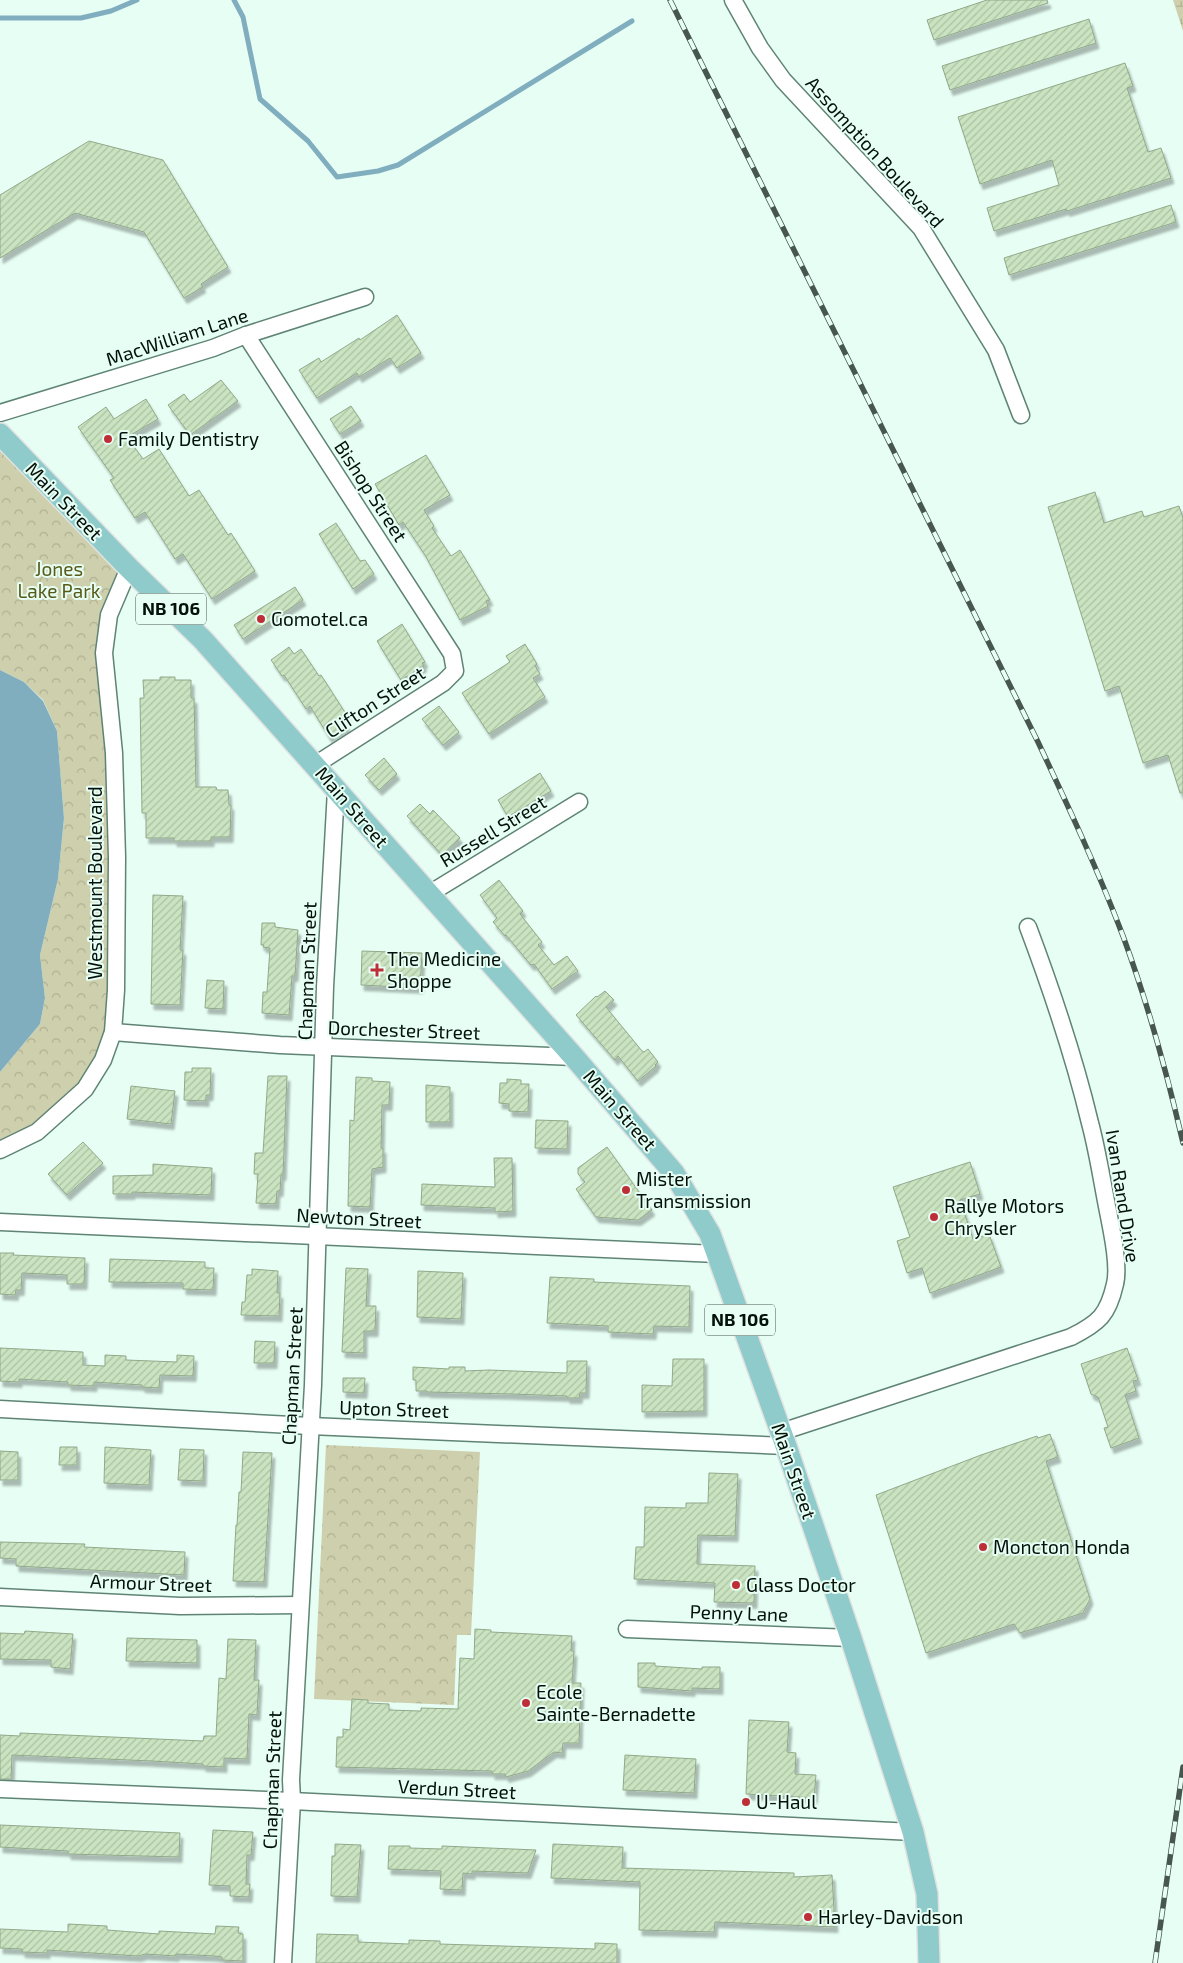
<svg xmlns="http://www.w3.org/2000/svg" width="1183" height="1963" font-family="'Exo 2',sans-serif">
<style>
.wetland{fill:url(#wetland-marsh)}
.park{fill:url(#park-crowns)}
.water{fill:#81aebf}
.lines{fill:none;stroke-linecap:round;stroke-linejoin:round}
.stream{stroke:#81aebf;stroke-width:5}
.building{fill:url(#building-hatch);stroke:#92a88a;filter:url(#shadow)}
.minor-casing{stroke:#5f8474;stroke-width:19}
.major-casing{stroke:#e1e2e2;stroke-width:24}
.minor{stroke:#fff;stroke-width:16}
.major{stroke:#8fcbca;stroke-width:21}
.rail-casing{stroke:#475750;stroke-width:5.5}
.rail{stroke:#e6fef3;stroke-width:4;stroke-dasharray:11;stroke-linecap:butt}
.poi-dot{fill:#be2e36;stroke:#e6fef3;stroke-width:2}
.labels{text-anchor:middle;stroke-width:4;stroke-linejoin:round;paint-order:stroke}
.shield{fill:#e6fef3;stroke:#485851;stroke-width:1}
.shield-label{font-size:18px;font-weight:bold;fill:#04110b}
.street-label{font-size:19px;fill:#04110b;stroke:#e6fef3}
.poi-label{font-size:19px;fill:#04110b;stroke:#e6fef3;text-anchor:start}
.park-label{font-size:19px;fill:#595918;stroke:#e6fef3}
</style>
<defs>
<pattern id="wetland-marsh" width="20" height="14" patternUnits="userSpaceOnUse" patternTransform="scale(1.25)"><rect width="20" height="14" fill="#cecfac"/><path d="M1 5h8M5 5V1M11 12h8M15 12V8" fill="none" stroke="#afb193"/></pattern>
<pattern id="park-crowns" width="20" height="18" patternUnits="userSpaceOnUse" patternTransform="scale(1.25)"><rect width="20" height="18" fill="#cecfac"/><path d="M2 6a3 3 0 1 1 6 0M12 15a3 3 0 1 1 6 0" fill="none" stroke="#afb193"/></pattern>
<pattern id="building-hatch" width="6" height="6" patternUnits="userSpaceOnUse" patternTransform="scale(1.25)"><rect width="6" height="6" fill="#cae3c0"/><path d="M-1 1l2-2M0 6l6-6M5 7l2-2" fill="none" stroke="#acc2a4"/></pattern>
<filter id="shadow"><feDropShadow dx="3" dy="5.5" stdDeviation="1" flood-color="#0004"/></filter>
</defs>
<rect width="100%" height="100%" fill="#e6fef3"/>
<polygon class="wetland" points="1173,0 1183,0 1183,31"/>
<g class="park">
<polygon points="0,434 129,568 109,615 113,1032 85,1089 0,1150 0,1072 40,1024 45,998 40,955 58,879 64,818 57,731 43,700 24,682 0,670"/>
<polygon points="326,1445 480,1452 471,1635 457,1635 454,1705 314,1699"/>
</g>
<polygon class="water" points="0,670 24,682 43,701 57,731 64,818 58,879 40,955 45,998 40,1024 0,1072"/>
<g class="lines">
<g class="stream">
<polyline points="234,0 243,17 260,99 308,141 337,177 378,171 398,165 632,21"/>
<polyline points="0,18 81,18 111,11 137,0"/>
</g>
</g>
<g class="building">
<polygon points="987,0 1047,0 1048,3 934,40 927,20"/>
<polygon points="1089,19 1096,43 950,90 942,66"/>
<polygon points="1125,63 1133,86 1127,88 1148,152 1161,148 1171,178 1067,211 1066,209 994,231 987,208 1059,185 1052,160 980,184 958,117"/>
<polygon points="89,141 163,160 228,267 201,284 203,287 184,298 144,232 75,213 0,258 0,195"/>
<polygon points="1171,205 1176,222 1009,275 1004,258"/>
<polygon points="397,315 421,353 397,368 390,358 359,377 357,373 317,398 299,370 319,358 321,362 359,338 360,340"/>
<polygon points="221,380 238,401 190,435 168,405 184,394 190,402"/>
<polygon points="146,399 158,419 127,437 143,459 159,449 189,496 199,490 228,535 231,533 255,571 212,599 183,554 175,559 145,512 135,518 110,480 114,478 78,427 106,407 114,419"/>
<polygon points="351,406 361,421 340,434 330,419"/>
<polygon points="426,455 450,495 424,510 434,526 432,528 451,556 460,550 490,600 486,601 488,606 460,620 425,555 403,522 399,525 375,484"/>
<polygon points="1095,492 1104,523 1142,511 1144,517 1179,506 1183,518 1183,793 1180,793 1168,755 1143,763 1119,686 1105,691 1048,507"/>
<polygon points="336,523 360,561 365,560 374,574 353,589 319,534"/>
<polygon points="295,587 303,600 243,639 234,625"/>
<polygon points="402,624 425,662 422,663 424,666 401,680 377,641"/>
<polygon points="525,644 537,664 535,666 540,674 533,678 545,697 489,734 462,693 510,662 506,656"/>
<polygon points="289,647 294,654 301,649 319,676 321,675 348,717 344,720 347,726 329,737 310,706 306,709 284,675 282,676 271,660"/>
<polygon points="160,677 175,677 175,680 191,680 191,698 194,698 196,787 216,787 217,790 228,790 229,805 231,805 230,837 211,837 211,841 174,841 174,838 146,838 146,813 142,813 140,698 144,698 143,680 160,680"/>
<polygon points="439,706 459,732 443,745 422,719"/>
<polygon points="384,758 397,774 379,790 365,775"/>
<polygon points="540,773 551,791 508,817 498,800"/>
<polygon points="420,804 430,814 433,810 460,838 442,855 407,816"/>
<polygon points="499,880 523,911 520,914 542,942 538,945 554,965 567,956 578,971 552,989 534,964 531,965 506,935 505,936 493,922 497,918 480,895"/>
<polygon points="153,895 183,896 180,950 183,950 180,1005 151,1004"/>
<polygon points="262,923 275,923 275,927 298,930 295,976 292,976 289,1015 262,1013 263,992 267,992 270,948 263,947 264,945 261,945"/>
<polygon points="362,951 422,953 420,988 361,985"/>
<polygon points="207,980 224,981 223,1009 205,1008"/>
<polygon points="605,991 614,1000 606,1007 610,1012 642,1051 644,1052 648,1049 658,1062 655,1065 656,1066 638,1081 618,1056 615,1060 576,1015 596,996 597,997"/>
<polygon points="192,1068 211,1068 210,1095 206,1095 206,1101 184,1100 185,1072 192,1072"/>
<polygon points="268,1076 287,1076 283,1175 281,1175 280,1191 277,1191 276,1204 256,1203 258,1174 254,1174 255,1153 263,1153"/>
<polygon points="356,1077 372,1078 372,1081 390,1082 389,1105 382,1105 381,1148 383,1148 383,1167 372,1169 370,1207 348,1206 350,1120 354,1121"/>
<polygon points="507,1079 521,1080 521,1084 529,1084 528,1112 509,1111 509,1104 499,1103 500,1083 507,1083"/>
<polygon points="426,1085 450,1087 450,1122 426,1122"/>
<polygon points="131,1086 175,1091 171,1124 127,1119"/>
<polygon points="536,1120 568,1121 567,1149 535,1148"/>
<polygon points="83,1142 103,1163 67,1195 48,1174"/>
<polygon points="607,1147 652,1210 638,1220 596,1217 576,1189 585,1182 578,1174 578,1168"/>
<polygon points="494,1158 512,1158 513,1211 495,1212 495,1208 421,1205 422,1184 495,1187"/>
<polygon points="970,1162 980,1194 960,1200 973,1239 989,1234 1001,1267 930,1293 922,1268 907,1273 897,1241 910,1237 893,1187"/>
<polygon points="153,1164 212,1168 211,1195 132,1192 132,1194 113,1194 113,1176 153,1175"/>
<polygon points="0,1253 14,1253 13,1255 85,1258 84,1284 67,1284 67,1275 22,1273 21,1290 16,1290 15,1295 0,1294"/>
<polygon points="110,1259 205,1262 205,1268 214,1268 213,1290 183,1289 183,1283 109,1282"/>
<polygon points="346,1268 368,1269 366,1306 376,1306 375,1331 364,1331 364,1353 342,1352"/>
<polygon points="252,1269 278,1271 277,1293 280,1293 279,1316 241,1315 242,1302 245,1302 247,1275 252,1275"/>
<polygon points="418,1271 463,1273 461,1319 417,1317"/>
<polygon points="550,1277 594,1279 594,1282 690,1286 689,1327 654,1326 653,1334 608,1332 608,1326 547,1323"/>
<polygon points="255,1341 275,1342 274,1363 254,1363"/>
<polygon points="0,1348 83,1352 83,1365 105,1366 105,1355 126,1356 126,1360 177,1362 177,1355 194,1356 193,1376 160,1375 159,1388 142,1387 142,1385 94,1382 94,1386 68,1385 68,1382 19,1379 19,1382 0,1381"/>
<polygon points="1127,1348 1138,1380 1133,1381 1136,1391 1125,1395 1139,1438 1111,1448 1104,1428 1108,1427 1098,1397 1091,1394 1081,1364"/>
<polygon points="673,1359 704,1359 704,1411 642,1412 642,1385 672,1386"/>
<polygon points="567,1361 587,1361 586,1393 580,1393 579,1398 567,1398 567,1396 512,1394 427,1392 427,1391 416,1391 416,1380 413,1380 413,1367 449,1369 449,1367 465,1367 465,1371 489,1370 567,1373"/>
<polygon points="343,1378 365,1378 364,1393 343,1392"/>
<polygon points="1050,1434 1058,1457 1046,1461 1090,1599 1083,1613 1020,1633 1014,1624 926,1653 876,1495 981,1455 1037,1436 1038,1438"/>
<polygon points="60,1447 77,1447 77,1465 59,1465"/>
<polygon points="105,1447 151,1450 149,1485 104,1483"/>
<polygon points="180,1449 204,1450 203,1481 178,1480"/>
<polygon points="0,1451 18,1452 18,1480 0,1480"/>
<polygon points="243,1452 272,1453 264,1582 233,1581 236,1525 237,1525 239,1492 241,1492"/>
<polygon points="709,1473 738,1474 735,1536 698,1535 697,1564 755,1566 754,1603 714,1602 715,1583 634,1579 636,1547 644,1547 645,1507 686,1508 686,1503 708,1503"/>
<polygon points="0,1542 85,1544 84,1547 185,1552 184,1575 16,1566 16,1559 0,1558"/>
<polygon points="475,1629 491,1630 491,1632 572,1636 571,1651 574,1651 572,1683 581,1683 579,1743 563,1743 562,1753 554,1752 528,1771 506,1777 505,1774 492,1774 492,1771 336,1767 337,1737 343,1737 343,1729 350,1730 352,1699 368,1700 368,1703 389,1704 389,1710 421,1711 421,1708 458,1709 460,1658 474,1659"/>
<polygon points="25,1631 73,1634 70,1669 51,1667 51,1660 0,1659 0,1633 24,1634"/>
<polygon points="127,1638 197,1640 197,1663 126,1661"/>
<polygon points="228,1639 256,1640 254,1680 259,1680 257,1715 249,1714 247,1759 224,1758 224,1767 203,1766 203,1764 152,1761 12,1755 11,1779 0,1779 0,1735 20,1736 20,1733 203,1741 204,1736 216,1736 219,1678 226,1679"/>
<polygon points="638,1663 655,1663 655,1666 702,1669 702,1667 720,1667 720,1689 692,1688 692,1691 638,1687"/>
<polygon points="749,1720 789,1722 787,1752 796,1753 795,1774 816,1775 814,1798 746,1794"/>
<polygon points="625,1755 696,1759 694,1793 623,1790"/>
<polygon points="0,1825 180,1833 179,1857 68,1854 68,1851 0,1847"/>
<polygon points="213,1830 253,1832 251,1855 247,1855 246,1884 250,1884 249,1897 230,1896 230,1886 209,1885"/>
<polygon points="335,1844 361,1845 357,1897 331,1896 332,1856 335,1856"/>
<polygon points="553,1844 623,1847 622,1868 794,1873 794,1877 832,1875 835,1927 715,1922 714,1932 639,1930 640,1882 551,1878"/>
<polygon points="389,1846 410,1846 410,1848 442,1849 442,1846 536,1850 528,1873 472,1871 472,1874 463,1873 462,1890 440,1889 441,1871 388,1869"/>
<polygon points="68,1924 107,1926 107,1930 159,1934 159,1931 215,1934 216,1926 239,1927 238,1933 243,1934 243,1961 222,1960 222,1957 215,1956 176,1954 176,1956 145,1954 138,1956 47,1950 47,1953 22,1952 22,1949 0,1948 0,1929 68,1932"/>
<polygon points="317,1934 358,1935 358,1942 409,1944 409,1940 440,1941 440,1944 595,1949 595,1943 617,1944 617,1963 316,1963"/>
</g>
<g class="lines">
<g class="minor-casing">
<g id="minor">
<polyline points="733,0 760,48 783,80 921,228 996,350 1021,415"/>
<polyline points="246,335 452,654 455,671 443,683 315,765"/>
<polyline points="0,413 213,348 246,335 365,297"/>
<polyline points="429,894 579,802"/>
<polyline points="113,1032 280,1045 574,1057"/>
<polyline points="0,1150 37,1132 85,1089 103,1060 113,1032 116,990 117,857 114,753 104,653 109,615 129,568"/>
<polyline points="0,1222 717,1254"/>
<polyline points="0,1409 310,1426 786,1446"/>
<path d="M781 1432 1071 1337C1099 1323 1108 1315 1115 1284 1120 1264 1110 1223 1106 1201 1101 1175 1097 1149 1090 1123 1074 1056 1052 991 1028 927"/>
<polyline points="0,1597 180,1606 300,1605"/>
<polyline points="627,1629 851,1638"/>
<polyline points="0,1789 292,1801 913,1832"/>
<polyline points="283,1963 292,1801 291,1780 313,1385 325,987 336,790"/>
</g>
</g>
<g class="major-casing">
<polyline id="major" points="0,434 129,568 203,640 574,1057 674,1173 710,1234 786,1446 851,1638 913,1832 927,1894 929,1963"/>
</g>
<use href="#minor" class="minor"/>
<use href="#major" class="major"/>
<g class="rail-casing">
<g id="rail">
<path d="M670 0 1038 742C1068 806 1098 870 1123 936 1148 1004 1167 1073 1183 1143"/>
<polyline points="1155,1963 1183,1767"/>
</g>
</g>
<use href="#rail" class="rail"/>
</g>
<g class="poi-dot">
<circle cx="108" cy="439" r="5"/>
<circle cx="261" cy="619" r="5"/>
<path d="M374.5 962.5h5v5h5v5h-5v5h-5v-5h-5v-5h5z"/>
<circle cx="626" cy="1190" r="5"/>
<circle cx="934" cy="1217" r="5"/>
<circle cx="983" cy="1547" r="5"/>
<circle cx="736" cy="1585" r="5"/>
<circle cx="526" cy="1703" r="5"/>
<circle cx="746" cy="1802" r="5"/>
<circle cx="808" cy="1917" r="5"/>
</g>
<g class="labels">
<g class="shield">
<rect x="136" y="593.5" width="70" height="31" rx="4"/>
<rect x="705" y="1304.5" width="70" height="31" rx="4"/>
</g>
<g class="shield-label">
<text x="171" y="615">NB 106</text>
<text x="740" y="1326">NB 106</text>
</g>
<g class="street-label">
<text transform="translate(875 152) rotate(48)" y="7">Assomption Boulevard</text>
<text transform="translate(177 337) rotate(-18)" y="7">MacWilliam Lane</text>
<text transform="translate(371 491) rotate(57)" y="7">Bishop Street</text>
<text transform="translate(64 501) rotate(46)" y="7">Main Street</text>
<text transform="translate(375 702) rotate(-33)" y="7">Clifton Street</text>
<text transform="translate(352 807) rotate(49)" y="7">Main Street</text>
<text transform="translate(493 831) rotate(-31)" y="7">Russell Street</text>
<text transform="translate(95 883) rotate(-90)" y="7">Westmount Boulevard</text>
<text transform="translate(307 971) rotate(-88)" y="7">Chapman Street</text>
<text transform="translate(404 1030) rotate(2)" y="7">Dorchester Street</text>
<text transform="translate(620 1110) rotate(49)" y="7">Main Street</text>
<text transform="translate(1123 1196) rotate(81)" y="7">Ivan Rand Drive</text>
<text transform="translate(359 1218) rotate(3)" y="7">Newton Street</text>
<text transform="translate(292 1376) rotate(-87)" y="7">Chapman Street</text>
<text transform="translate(394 1409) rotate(2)" y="7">Upton Street</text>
<text transform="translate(794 1471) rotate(71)" y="7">Main Street</text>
<text transform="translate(151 1583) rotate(2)" y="7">Armour Street</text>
<text transform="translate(739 1613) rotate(2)" y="7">Penny Lane</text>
<text transform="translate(272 1780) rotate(-88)" y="7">Chapman Street</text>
<text transform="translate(457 1789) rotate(3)" y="7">Verdun Street</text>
</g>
<g class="poi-label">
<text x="118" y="446">Family Dentistry</text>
<text x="271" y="626">Gomotel.ca</text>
<text x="387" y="966">The Medicine<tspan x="387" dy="22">Shoppe</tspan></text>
<text x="636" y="1186">Mister<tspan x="636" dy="22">Transmission</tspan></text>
<text x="944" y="1213">Rallye Motors<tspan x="944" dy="22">Chrysler</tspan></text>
<text x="993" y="1554">Moncton Honda</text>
<text x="746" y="1592">Glass Doctor</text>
<text x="536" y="1699">Ecole<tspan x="536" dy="22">Sainte-Bernadette</tspan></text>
<text x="756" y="1809">U-Haul</text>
<text x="818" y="1924">Harley-Davidson</text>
</g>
<g class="park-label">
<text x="59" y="576">Jones<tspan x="59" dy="22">Lake Park</tspan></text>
</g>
</g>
</svg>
